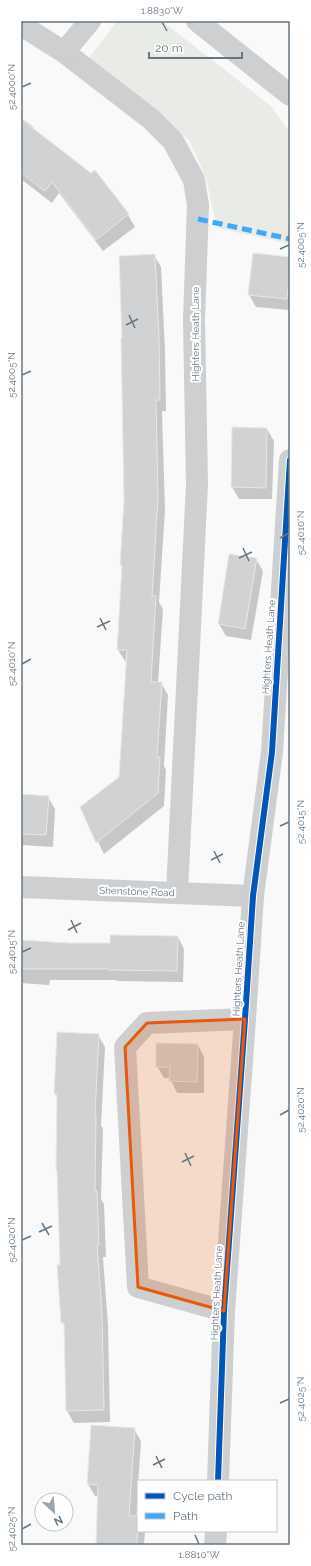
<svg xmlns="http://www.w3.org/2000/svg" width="311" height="1566" font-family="Raleway,sans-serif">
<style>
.green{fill:#e8ebe6}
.shadow{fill:#0003}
.building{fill:#d0d2d3;stroke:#e8e8e8}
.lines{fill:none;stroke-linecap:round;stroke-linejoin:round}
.minor{stroke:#cecfd0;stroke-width:22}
.quiet{stroke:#3fa9f5;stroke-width:5;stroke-dasharray:10 5;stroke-linecap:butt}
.cycleway-casing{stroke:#fff;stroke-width:8}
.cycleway{stroke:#0057b8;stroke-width:6}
.marked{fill:#e8590c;fill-opacity:0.2;stroke:#e8590c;stroke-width:3;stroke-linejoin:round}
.ticks{fill:none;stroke:#657683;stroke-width:1.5}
.labels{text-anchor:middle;stroke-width:4;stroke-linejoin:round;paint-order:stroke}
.street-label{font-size:10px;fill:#657683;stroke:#fff}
.neatline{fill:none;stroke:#657683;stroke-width:1.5}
.ticks-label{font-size:10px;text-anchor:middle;fill:#657683}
</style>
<rect width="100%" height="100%" fill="#f9f9f9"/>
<polygon class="green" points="117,21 162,21 271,106 290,133 290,244 217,228 206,178 189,140 89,58"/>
<g class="shadow">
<polygon points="21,118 32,126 35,130 91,174 95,171 128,215 135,227 103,251 59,193 52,203 21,179"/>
<polygon points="154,255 161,267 165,350 166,411 162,411 165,510 159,602 163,609 158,683 161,683 168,695 164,766 166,770 164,806 104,854 81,807 120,778 127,662 125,661 118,650 123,568 121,564"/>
<polygon points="290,258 290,310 256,307 249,295"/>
<polygon points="267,429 274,441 272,499 239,499 232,487"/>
<polygon points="256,559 263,571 251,640 226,636 219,624"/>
<polygon points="21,795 48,797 55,809 53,847 21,845"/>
<polygon points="178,937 184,949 183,982 117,981 116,980 50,980 49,985 21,983 21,941 69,944 111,944"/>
<polygon points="98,1035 105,1047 101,1126 103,1128 101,1199 104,1204 106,1257 103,1257 108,1325 110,1422 74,1423 67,1411 65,1327 62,1322 58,1173 57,1170 58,1098 55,1094"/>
<polygon points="198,1045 204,1057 204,1093 177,1093 170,1078 164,1078 157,1066"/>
<polygon points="134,1429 141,1441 136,1517 138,1518 138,1531 145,1531 144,1545 97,1545 99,1496 95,1496 88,1484"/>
</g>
<g class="building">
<polygon points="21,119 91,173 95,170 129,214 96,240 52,182 45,191 21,173"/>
<polygon points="253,253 290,257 290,272 287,299 248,295"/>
<polygon points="155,254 159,337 160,400 156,400 158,497 152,596 156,596 151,682 162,682 157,758 160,757 158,793 96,843 80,807 119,777 127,650 117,650 122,565 120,565 124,499 121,338 122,338 119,256"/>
<polygon points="232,427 267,428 266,488 231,487"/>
<polygon points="229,554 257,558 245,629 218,624"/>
<polygon points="21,794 49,796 46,835 21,834"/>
<polygon points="110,935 178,936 177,971 109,970 109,969 21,969 21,940 69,943 110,943"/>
<polygon points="57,1032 99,1034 95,1115 96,1115 95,1191 97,1191 99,1245 97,1245 102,1313 104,1410 66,1411 64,1323 61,1323 57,1265 60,1265 57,1170 56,1170 57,1094 54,1094"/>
<polygon points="156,1043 198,1044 197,1082 169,1081 170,1067 156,1067"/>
<polygon points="91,1425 135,1428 129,1516 138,1516 137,1545 96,1545 98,1485 87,1484"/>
</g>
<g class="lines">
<g class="minor">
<polyline points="197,21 290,95"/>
<polyline points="21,25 64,52 151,119 173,141 194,180 198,205 194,320 197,484 177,892"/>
<polyline points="64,52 90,21"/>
<polyline points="21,887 253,896"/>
<polyline points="224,1311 138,1287 125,1047 147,1023 245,1019"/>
<polyline points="218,1481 224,1311 245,1019 253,896 272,752 290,460"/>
<polyline points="215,1545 216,1531"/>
</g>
<polyline class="quiet" points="198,219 290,239"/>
<g class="cycleway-casing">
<polyline id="cycleway" points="218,1481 224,1311 245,1019 253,896 272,752 290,460"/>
</g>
<use href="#cycleway" class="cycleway"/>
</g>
<path class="marked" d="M245 1019 224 1311 138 1287 125 1047 147 1023Z"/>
<path class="ticks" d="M162 22 167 31M22 87 31 83M280 249 289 245M129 315 135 328M126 325 138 319M22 375 31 371M280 538 289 533M243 548 249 561M239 558 252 552M100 618 106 630M97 627 110 621M22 664 31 659M280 826 289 822M214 851 220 863M211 860 223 854M71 920 77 933M68 930 81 923M22 952 31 948M280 1115 289 1110M185 1153 191 1166M182 1162 194 1156M42 1223 49 1235M39 1232 52 1226M22 1240 31 1236M280 1403 289 1399M156 1456 162 1468M153 1465 165 1459M22 1529 31 1524M195 1535 199 1544"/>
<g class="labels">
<g class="street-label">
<text transform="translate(195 334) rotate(-90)" y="4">Highters Heath Lane</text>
<text transform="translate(268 647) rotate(-86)" y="4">Highters Heath Lane</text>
<text transform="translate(137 891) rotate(2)" y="4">Shenstone Road</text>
<text transform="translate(238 969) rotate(-87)" y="4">Highters Heath Lane</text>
<text transform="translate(216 1293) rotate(-87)" y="4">Highters Heath Lane</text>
</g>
</g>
<rect width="311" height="1566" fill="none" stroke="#ffffff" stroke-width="44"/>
<rect x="137" y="1480" width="140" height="52" fill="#ffffff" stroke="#c1c8cd"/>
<rect x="145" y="1493" width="20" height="6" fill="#0057b8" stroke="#c1c8cd"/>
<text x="173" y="1500" font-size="12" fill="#657683">Cycle path</text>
<rect x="145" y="1513" width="20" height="6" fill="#3fa9f5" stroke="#c1c8cd"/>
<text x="173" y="1520" font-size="12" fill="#657683">Path</text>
<g transform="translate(54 1512) rotate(154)"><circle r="19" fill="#ffffff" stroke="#c1c8cd"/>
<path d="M0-3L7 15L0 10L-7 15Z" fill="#99a4ac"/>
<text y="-6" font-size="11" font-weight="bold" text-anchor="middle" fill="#657683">N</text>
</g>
<path d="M149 52v6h93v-6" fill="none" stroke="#657683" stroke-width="2"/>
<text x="155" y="52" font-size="12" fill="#657683" stroke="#ffffff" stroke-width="3" paint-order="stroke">20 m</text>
<rect x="22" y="22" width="267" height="1522" class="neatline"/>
<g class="ticks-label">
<text x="162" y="14">1.8830°W</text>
<text transform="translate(11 87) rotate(-90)" y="4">52.4000°N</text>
<text transform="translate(300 245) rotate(-90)" y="4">52.4005°N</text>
<text transform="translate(11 375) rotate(-90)" y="4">52.4005°N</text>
<text transform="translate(300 533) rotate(-90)" y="4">52.4010°N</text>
<text transform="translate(11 664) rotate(-90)" y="4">52.4010°N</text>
<text transform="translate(300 822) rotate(-90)" y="4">52.4015°N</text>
<text transform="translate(11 952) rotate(-90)" y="4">52.4015°N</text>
<text transform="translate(300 1110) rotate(-90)" y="4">52.4020°N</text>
<text transform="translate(11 1240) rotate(-90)" y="4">52.4020°N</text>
<text transform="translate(300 1399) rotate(-90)" y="4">52.4025°N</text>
<text transform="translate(11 1529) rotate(-90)" y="4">52.4025°N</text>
<text x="199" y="1558">1.8810°W</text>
</g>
</svg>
